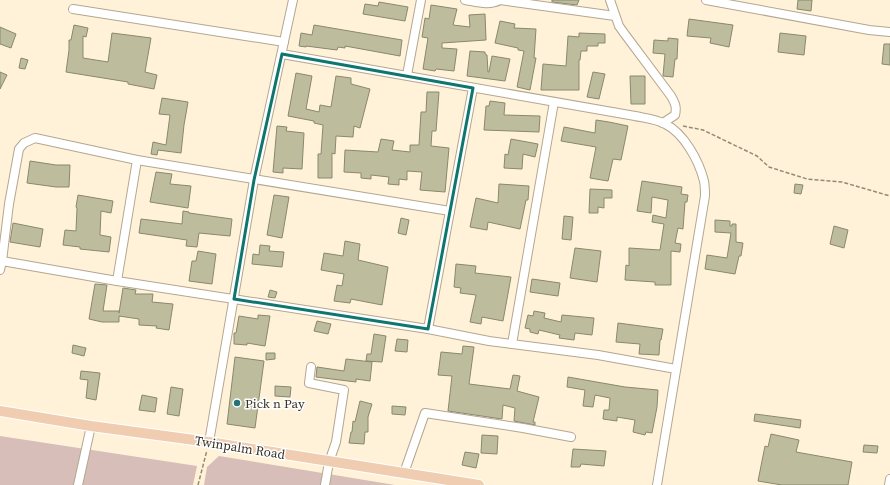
<svg xmlns="http://www.w3.org/2000/svg" width="890" height="485" font-family="'Source Serif 4',serif">
<style>
.green{fill:#d7beb8}
.building{fill:#bdbd9e;stroke:#888870}
.lines{fill:none;stroke-linecap:round;stroke-linejoin:round}
.minor-casing{stroke:#b3a790;stroke-width:10}
.major-casing{stroke:#fff;stroke-width:12}
.path{stroke:#928a79;stroke-width:1.5;stroke-dasharray:4 2;stroke-linecap:butt}
.minor{stroke:#fff;stroke-width:8}
.major{stroke:#f0cdb1;stroke-width:10}
.marked{fill:none;stroke:#0f766e;stroke-width:3;stroke-linejoin:round}
.poi-dot{fill:#277179;stroke:#fff;stroke-width:1.5}
.labels{text-anchor:middle;stroke-width:3;stroke-linejoin:round;paint-order:stroke}
.poi-label{font-size:13px;fill:#383329;stroke:#fff;text-anchor:start}
.street-label{font-size:13px;fill:#383329;stroke:#fff}
</style>
<rect width="100%" height="100%" fill="#fff2d9"/>
<g class="green">
<polygon points="0,436 197,466 193,485 0,485"/>
<polygon points="219,456 395,485 204,485 207,467"/>
</g>
<g class="building">
<polygon points="552,0 579,0 577,5 552,2"/>
<polygon points="798,0 812,0 811,11 797,9"/>
<polygon points="379,2 408,7 405,21 363,14 365,4 378,6"/>
<polygon points="431,5 457,9 453,25 470,27 469,15 485,14 486,40 442,43 442,48 457,49 454,71 436,69 435,71 423,69 428,38 422,37 425,18 429,19"/>
<polygon points="689,19 733,25 729,47 710,43 711,38 687,36"/>
<polygon points="500,21 515,24 514,28 536,29 534,58 536,58 530,90 517,87 524,51 518,50 518,48 495,43"/>
<polygon points="74,25 88,28 86,37 83,36 83,58 108,62 112,33 151,38 145,72 157,75 154,89 128,84 128,82 66,72 69,50 69,40 71,40"/>
<polygon points="314,25 402,40 400,56 345,46 345,48 338,47 337,50 306,46 306,47 299,46 301,33 312,35"/>
<polygon points="0,27 16,34 11,48 0,44"/>
<polygon points="579,33 605,34 605,43 598,43 598,46 587,46 587,51 581,51 580,60 579,60 579,90 541,90 543,64 566,66 568,36 579,37"/>
<polygon points="780,33 806,36 804,55 778,52"/>
<polygon points="668,38 678,39 677,59 675,59 673,77 663,76 665,54 653,53 654,40 668,41"/>
<polygon points="884,44 890,44 890,65 882,64"/>
<polygon points="470,51 485,52 485,54 487,55 488,72 489,72 492,56 510,59 505,81 467,76"/>
<polygon points="21,58 28,60 25,69 19,68"/>
<polygon points="0,72 7,75 0,89"/>
<polygon points="593,72 605,74 599,99 587,97"/>
<polygon points="296,73 312,76 306,109 319,112 320,105 331,107 336,76 351,78 351,84 370,89 360,128 354,126 353,137 336,136 335,154 332,153 332,178 318,178 318,154 321,154 323,125 314,123 314,121 288,116"/>
<polygon points="630,76 645,76 645,104 631,104"/>
<polygon points="427,92 439,92 436,131 432,131 431,146 449,148 445,192 420,190 422,172 407,171 407,180 399,179 399,185 388,184 389,177 371,175 371,179 361,178 361,173 344,172 345,150 378,152 381,139 394,141 392,150 410,152 410,145 419,145 421,112 426,112"/>
<polygon points="162,98 188,102 184,125 181,153 158,150 157,155 151,154 153,142 166,145 170,115 159,114"/>
<polygon points="490,101 505,103 504,115 540,116 539,132 484,130 486,106 489,106"/>
<polygon points="596,120 609,122 628,126 621,160 613,159 608,181 590,178 596,147 561,141 564,127 595,133"/>
<polygon points="277,126 287,127 286,131 304,133 302,169 283,168 283,173 273,172"/>
<polygon points="511,139 538,144 535,157 523,154 522,169 504,168 505,154 508,155"/>
<polygon points="30,161 56,165 70,165 69,187 56,187 27,183"/>
<polygon points="156,172 172,174 170,184 191,186 188,208 150,202"/>
<polygon points="642,181 682,187 681,194 688,195 687,202 685,202 683,229 678,228 675,243 681,244 680,252 671,251 671,285 655,285 655,282 625,280 626,265 629,266 629,248 660,250 664,224 652,222 653,215 666,218 668,200 652,197 651,213 637,211"/>
<polygon points="499,184 529,186 528,200 526,200 520,229 488,222 487,230 470,227 476,198 498,203"/>
<polygon points="795,184 803,185 801,194 794,193"/>
<polygon points="590,189 612,190 612,198 604,198 604,208 598,207 598,213 589,213"/>
<polygon points="78,195 113,201 111,213 101,211 100,235 111,237 109,252 80,249 80,247 63,245 65,230 76,231 77,208 76,207"/>
<polygon points="274,195 289,197 282,238 267,235"/>
<polygon points="183,211 189,212 189,213 232,219 230,236 199,233 197,247 186,246 187,240 139,233 141,219 182,224"/>
<polygon points="564,216 573,217 571,240 562,239"/>
<polygon points="401,218 409,220 406,235 398,233"/>
<polygon points="715,220 730,221 730,226 732,226 732,224 736,224 736,242 743,243 741,256 739,256 735,274 705,269 707,255 727,258 731,233 715,232"/>
<polygon points="13,223 43,229 40,247 10,242"/>
<polygon points="834,226 848,230 844,248 830,244"/>
<polygon points="345,241 360,244 358,260 388,267 382,305 351,299 350,303 334,301 337,285 342,286 344,274 321,270 324,253 343,256"/>
<polygon points="260,245 270,246 269,251 284,252 282,267 252,264 253,254 259,255"/>
<polygon points="575,248 601,251 597,282 570,278"/>
<polygon points="198,251 216,254 212,284 189,281 192,261 196,261"/>
<polygon points="456,264 476,266 475,273 511,277 503,321 482,317 481,324 470,322 476,295 460,293 461,288 454,287"/>
<polygon points="532,279 560,283 558,296 530,292"/>
<polygon points="95,284 107,285 103,311 119,311 119,313 123,288 136,290 135,294 153,294 152,302 173,304 169,330 156,328 157,326 139,325 139,319 119,316 119,322 102,322 89,319"/>
<polygon points="270,290 277,292 275,298 268,297"/>
<polygon points="534,311 545,313 544,318 561,322 562,315 594,318 592,335 575,333 574,340 559,338 560,335 539,330 538,334 530,332 530,329 525,328 528,315 533,316"/>
<polygon points="258,315 270,316 265,346 247,343 247,345 234,344 234,333 236,333 239,316 258,319"/>
<polygon points="317,321 331,324 328,334 314,331"/>
<polygon points="618,323 663,329 661,340 660,340 659,355 639,354 640,344 616,342"/>
<polygon points="374,334 386,336 382,362 366,361 367,354 371,354"/>
<polygon points="397,339 408,340 407,352 395,351"/>
<polygon points="73,345 86,348 84,356 72,353"/>
<polygon points="463,346 474,347 469,384 510,389 513,375 520,376 517,391 539,397 533,422 535,422 535,425 514,421 515,408 503,405 502,419 448,411 452,376 438,375 441,352 462,354"/>
<polygon points="266,353 275,353 275,359 266,360"/>
<polygon points="235,357 264,361 255,428 227,424"/>
<polygon points="346,359 372,362 370,381 356,379 356,382 316,377 317,367 344,371"/>
<polygon points="81,371 100,373 96,400 86,398 88,380 80,379"/>
<polygon points="568,377 625,387 658,390 657,407 652,433 646,432 645,435 633,432 635,420 617,417 617,421 603,419 604,410 609,410 610,398 595,395 593,407 583,406 585,390 567,387"/>
<polygon points="275,386 291,387 290,397 275,396"/>
<polygon points="171,387 183,389 179,416 167,414"/>
<polygon points="142,395 157,398 155,412 139,410"/>
<polygon points="360,401 372,404 368,417 368,432 365,432 364,444 349,443 351,432 352,432 353,421 355,422"/>
<polygon points="392,406 406,407 405,415 392,414"/>
<polygon points="755,414 801,420 800,428 754,421"/>
<polygon points="771,434 799,440 796,452 852,462 848,485 782,485 758,481 765,446 768,447"/>
<polygon points="482,435 498,436 497,454 481,453"/>
<polygon points="864,445 878,446 877,453 863,452"/>
<polygon points="573,449 606,451 604,466 581,464 580,467 571,467"/>
<polygon points="465,452 479,454 476,468 462,465"/>
</g>
<g class="lines">
<g class="minor-casing">
<g id="minor">
<path d="M465 0C477 2 489 6 500 0"/>
<polyline points="500,0 615,16"/>
<path d="M610 0 619 26 624 33 671 96C675 103 677 107 675 115L663 123"/>
<polyline points="706,0 869,30 890,32"/>
<polyline points="73,9 284,42"/>
<path d="M282 54 635 116C644 118 656 119 665 124 684 133 699 161 704 181 705 186 705 191 705 196L657 485"/>
<polyline points="407,75 421,0"/>
<polyline points="2,261 9,204 19,149 24,143 35,138 137,160 450,211"/>
<polyline points="0,270 2,261 117,281 428,329 489,341 598,355 676,369"/>
<polyline points="117,281 137,160"/>
<polyline points="428,329 473,88"/>
<polyline points="512,344 554,102"/>
<polyline points="311,367 309,383 344,390 336,442 329,462 325,485"/>
<polyline points="209,442 254,180 293,0"/>
<polyline points="404,473 425,413 523,428 571,437"/>
<polyline points="78,485 91,426"/>
<polyline points="889,485 890,479"/>
</g>
</g>
<g class="major-casing">
<polyline id="major" points="0,411 91,426 209,442 479,485"/>
</g>
<g class="path">
<polyline points="683,126 703,130 757,156 769,167 807,179 842,182 890,196"/>
<polyline points="198,485 207,450"/>
</g>
<use href="#minor" class="minor"/>
<use href="#major" class="major"/>
</g>
<path class="marked" d="M282 54 473 88 428 329 234 299 254 180Z"/>
<circle class="poi-dot" cx="237" cy="403" r="4"/>
<g class="labels">
<g class="poi-label">
<text x="245" y="408">Pick n Pay</text>
</g>
<g class="street-label">
<text transform="translate(240 447) rotate(9)" y="5">Twinpalm Road</text>
</g>
</g>
</svg>
